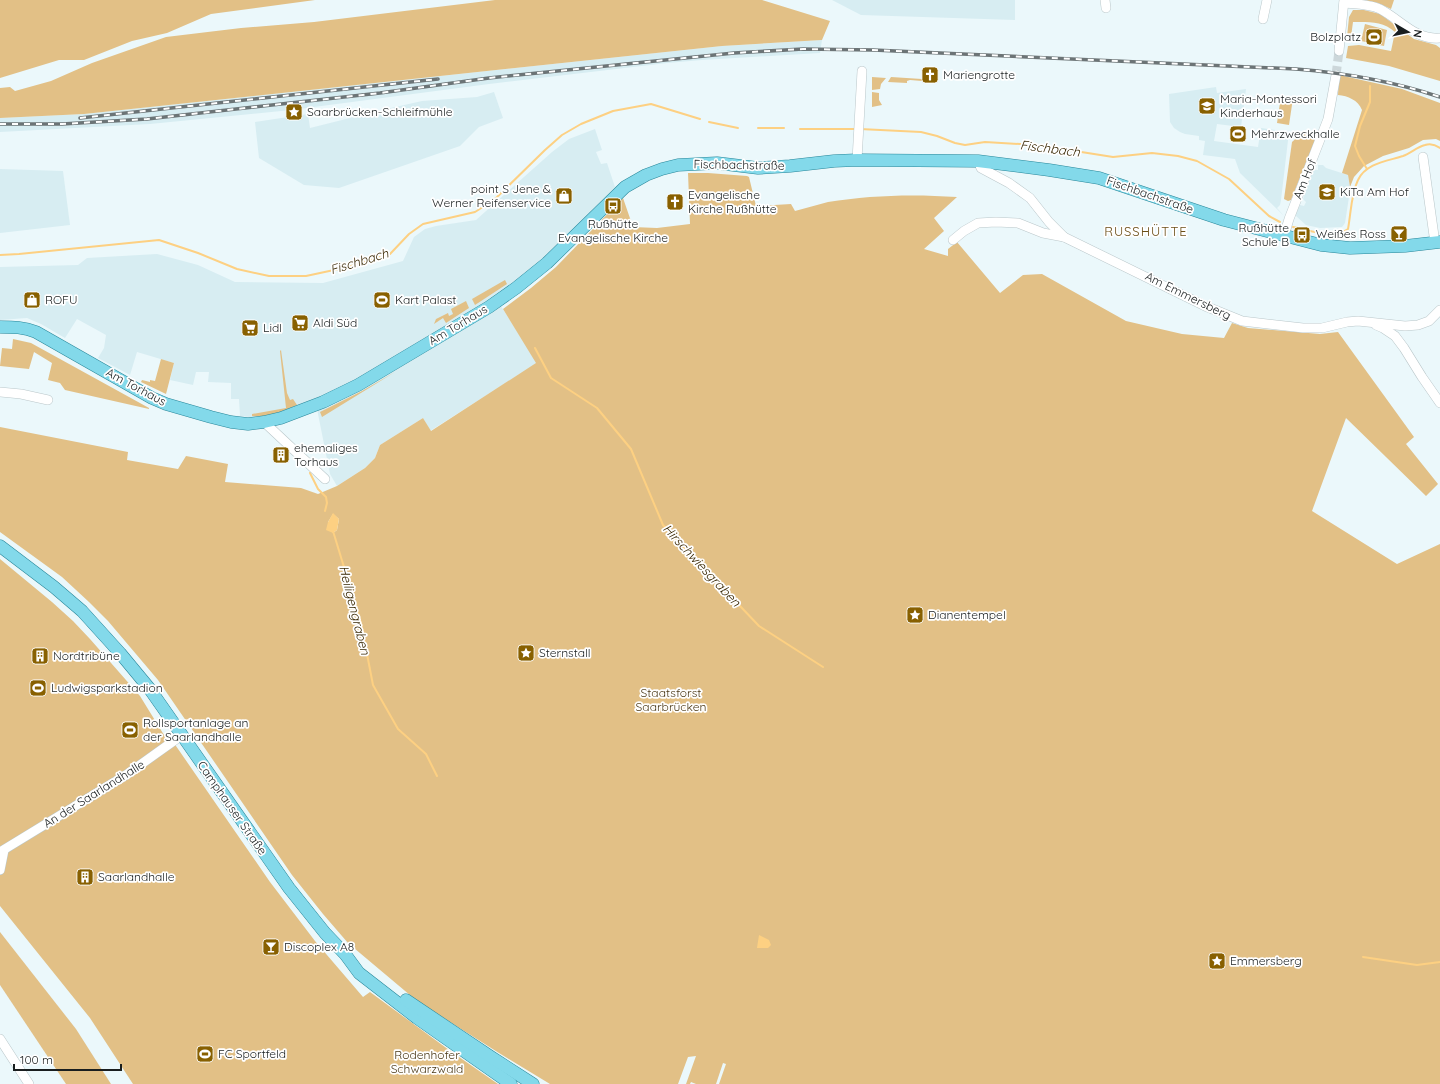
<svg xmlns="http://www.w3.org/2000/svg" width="1440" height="1084" font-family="Quicksand,sans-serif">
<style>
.built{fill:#d7edf2}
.green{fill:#e2c086;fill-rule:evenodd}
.water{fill:#fdd082}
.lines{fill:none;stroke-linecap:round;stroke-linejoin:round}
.stream{stroke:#fdd082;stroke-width:2}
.minor-tunnel{stroke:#ccd7da;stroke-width:9;stroke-dasharray:9 4.5;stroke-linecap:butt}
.minor-casing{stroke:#bac7ca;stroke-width:10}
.major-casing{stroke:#29879a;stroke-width:13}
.minor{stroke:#fff;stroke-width:9}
.major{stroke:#83d9ea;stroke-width:12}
.rail-casing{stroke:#6c7476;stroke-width:3.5}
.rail{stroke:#fff;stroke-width:2;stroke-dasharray:6;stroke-linecap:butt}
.labels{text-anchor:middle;stroke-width:3.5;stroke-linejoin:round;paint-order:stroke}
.poi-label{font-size:12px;fill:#191e1f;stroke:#fff;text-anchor:start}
.street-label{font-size:12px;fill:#191e1f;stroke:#fff}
.park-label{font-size:12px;fill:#493715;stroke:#fff}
.water-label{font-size:13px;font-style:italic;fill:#392804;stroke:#fff}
.neighbourhood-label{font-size:13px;letter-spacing:1px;fill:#6b4e17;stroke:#fff}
</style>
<rect width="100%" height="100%" fill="#ebf8fb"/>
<g class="built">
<polygon points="832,0 1015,0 1015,20 861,15"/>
<polygon points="822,40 820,53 702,60 667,63 489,84 291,110 150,124 0,132 0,118 84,114 722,46"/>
<polygon points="1216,87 1217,93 1246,89 1241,127 1217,124 1214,141 1258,147 1261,128 1289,132 1281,200 1280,205 1277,208 1284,216 1240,173 1235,159 1203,155 1205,141 1199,140 1199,136 1185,134 1180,132 1174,128 1170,122 1169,94"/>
<polygon points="494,92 503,118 479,127 460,146 339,188 304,185 259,158 255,122 308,114 310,128 382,110 422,101 477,97"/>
<polygon points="595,129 602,150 596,152 601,164 607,163 615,187 564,240 522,277 494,295 537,363 430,431 423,418 380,445 375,458 365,468 337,486 330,474 315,399 287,412 259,418 240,416 239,399 231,399 231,383 208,382 209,372 196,372 193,385 170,380 174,363 137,352 130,375 98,358 104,348 106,335 77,319 65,338 41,324 27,318 0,320 0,267 78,265 87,258 157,254 198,265 235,282 323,283 403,261 414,237 425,229 436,226 476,220 552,152 569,139"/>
<polygon points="1318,165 1323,165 1326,168 1348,175 1350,187 1349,197 1345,223 1342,227 1320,228 1306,225 1295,215 1300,205 1304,206 1306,202 1303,199 1313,170 1318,170"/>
<polygon points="0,169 63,171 70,225 0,233"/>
</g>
<g class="green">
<polygon points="0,0 315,0 211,14 167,33 132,41 84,60 59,60 0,78"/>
<polygon points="495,0 762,0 830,21 822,40 722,46 84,114 0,118 0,88 10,87 15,91 51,81 92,63 166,37 241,28 314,22"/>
<polygon points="1364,0 1394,0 1391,9 1378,3"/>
<path d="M1353 10H1364L1380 14 1414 39 1436 45 1440 48V81L1389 66 1346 58 1348 46 1359 45 1391 51 1395 32C1383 21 1369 22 1353 22L1351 37H1347L1349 17Z"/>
<polygon points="1365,24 1387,30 1384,46 1361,41"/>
<path d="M1339 75 1402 89 1440 103V141L1436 139 1423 140 1409 148 1383 156 1364 166 1354 177 1350 187 1348 175 1342 173 1362 110C1358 100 1348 96 1338 95Z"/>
<polygon points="872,77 886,78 881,84 880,89 872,90"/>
<polygon points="891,77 922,79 922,81 910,80 907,81 907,83 888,82"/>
<polygon points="872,92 879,93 879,100 882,105 872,107"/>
<polygon points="1281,96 1293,98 1289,125 1277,123"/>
<polygon points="1302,133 1313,134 1315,140 1291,200 1288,201 1284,199 1292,142"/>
<path d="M688 173H708L747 176 749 177 756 206 791 204 795 211C806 208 817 205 828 202 870 195 914 194 957 197L934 218 944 231 924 249 948 256V249L957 242 1000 293 1023 275 1042 274 1126 321 1182 334 1224 338 1232 323 1248 328 1320 334 1338 332 1414 437 1406 444 1438 484 1426 496 1346 418 1312 511 1397 564 1440 544V1084H719L726 1064 723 1063 716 1084H696L691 1082 690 1084H686L696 1056 688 1057 678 1084H550L499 1053 417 1001 348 943 323 914 292 875 158 680 108 621 89 602 62 577 0 532V427L128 452 127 460 178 469 186 456 228 464 225 482 301 488 318 494 337 486 365 468 375 458 380 445 423 418 431 431 536 363 503 309 531 288 556 267 623 198 633 227 657 228 690 224ZM333 514 339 519 337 530 333 533 328 522Z"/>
<polygon points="505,280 507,284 475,305 472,299"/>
<polygon points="466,301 469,308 446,323 443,318 434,324 436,319 448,313 449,316 453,314 451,309"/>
<polygon points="13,339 31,343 149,408 149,409 65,390 60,383 48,380 52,363 34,352 29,369 0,366 2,348 12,349"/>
<path d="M281 350 287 393 290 400 293 399 297 405C284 411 267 418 252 416V414L286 408 280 351Z"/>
<polygon points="161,359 174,363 166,394 141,382 142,380 150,382 150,380 155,381"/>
<polygon points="395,372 322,417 320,412 362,391"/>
<polygon points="0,559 52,602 73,621 90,639 140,696 164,735 167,733 270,882 315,941 363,997 370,992 449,1050 498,1084 133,1084 90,1018 0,906"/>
<polygon points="0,932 76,1029 111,1084 66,1084 0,985"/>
</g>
<g class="water">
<polygon points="333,513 339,519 337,530 333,533 326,530 328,522"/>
<polygon points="759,935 769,940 771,945 768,948 757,948"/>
</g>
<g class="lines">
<g class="stream">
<polyline points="709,122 738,128"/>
<polyline points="758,128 784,128"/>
<polyline points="800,129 856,129"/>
<polyline points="860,129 921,132 937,136 955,143 965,145 985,142 1037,145 1113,157 1152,153 1178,156 1197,161 1229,179 1269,216 1280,222"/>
<polyline points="1367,169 1359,156 1355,146 1360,126 1370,102 1370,86"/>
<path d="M1293 227C1310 230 1333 240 1348 229 1351 213 1351 194 1358 180 1366 163 1388 161 1403 156 1411 153 1417 147 1425 145 1431 143 1436 145 1440 148"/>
<polyline points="0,255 19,254 159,240 198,253 237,269 269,276 306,276 348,267 390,254 409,234 423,224 475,212 494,200 545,150 562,135 581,124 613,111 651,104 700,119"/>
<polyline points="535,348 551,378 597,408 631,449 663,525 759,626 823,667"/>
<polyline points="310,473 318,489 326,497 327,503 325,511"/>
<polyline points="333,531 361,623 373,685 398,729 426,754 437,776"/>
<polyline points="1363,957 1417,965 1440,962"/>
</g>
<polyline class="minor-tunnel" points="1336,75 1339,51"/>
<g class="minor-casing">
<g id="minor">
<polyline points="1105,0 1106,8"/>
<path d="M1344 3C1355 4 1370 4 1380 9 1401 20 1415 40 1440 38"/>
<polyline points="1263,19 1267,0"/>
<polyline points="1339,51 1344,0"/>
<polyline points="1423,157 1435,243"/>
<polyline points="857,160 862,71"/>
<polyline points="978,161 981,168 1009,183 1030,198 1049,222 1064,237"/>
<polyline points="1284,236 1289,219 1328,119 1336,75"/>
<polyline points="953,240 964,231 978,223 996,222 1018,223 1043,233 1064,237 1205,306 1242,321 1303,328 1322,328 1347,322 1358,321 1405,326 1418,325 1429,321 1440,310"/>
<polyline points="1376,325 1383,328 1395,336 1404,348 1422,377 1440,403"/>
<polyline points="0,392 21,394 48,400"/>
<polyline points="264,422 325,479"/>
<polyline points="0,852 126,775 182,735"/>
<polyline points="0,870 4,850"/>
<polyline points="0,1039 29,1084"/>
</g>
</g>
<g class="major-casing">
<g id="major">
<path d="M0 327C13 327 24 327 36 332L152 398 166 404 211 417 231 422 248 424 264 422 281 418 323 402 358 385 489 307 516 288 547 263 625 187 646 175 662 169 678 165 717 163 758 168 790 166 834 161 857 160 978 161 1049 170 1099 178 1224 220 1321 245 1350 248 1405 246 1440 242"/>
<polyline points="0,546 54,587 82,611 120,653 149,688 289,888 325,933 345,954 359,973 417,1018 511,1084"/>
<polyline points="406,1000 491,1057 533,1084"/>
</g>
</g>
<use href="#minor" class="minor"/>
<use href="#major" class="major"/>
<g class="rail-casing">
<g id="rail">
<polyline points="80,118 438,79"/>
<path d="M0 124H62L147 119 380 93 489 78 734 53 803 49 873 50 1296 69C1347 73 1392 81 1440 97"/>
</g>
</g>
<use href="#rail" class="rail"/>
</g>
<defs>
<g id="stadium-square" transform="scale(0.9)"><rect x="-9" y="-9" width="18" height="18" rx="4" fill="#886000" stroke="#fff"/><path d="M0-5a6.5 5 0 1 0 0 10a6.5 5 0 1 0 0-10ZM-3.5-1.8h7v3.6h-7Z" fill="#fff"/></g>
<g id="church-square" transform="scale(0.9)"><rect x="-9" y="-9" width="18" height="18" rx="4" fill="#886000" stroke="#fff"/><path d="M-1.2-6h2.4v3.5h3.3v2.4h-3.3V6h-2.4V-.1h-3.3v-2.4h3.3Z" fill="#fff"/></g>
<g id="school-square" transform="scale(0.9)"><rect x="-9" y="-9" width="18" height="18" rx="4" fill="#886000" stroke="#fff"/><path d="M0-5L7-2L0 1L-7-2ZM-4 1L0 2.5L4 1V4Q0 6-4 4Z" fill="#fff"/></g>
<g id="sight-square" transform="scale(0.9)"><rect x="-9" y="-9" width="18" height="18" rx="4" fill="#886000" stroke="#fff"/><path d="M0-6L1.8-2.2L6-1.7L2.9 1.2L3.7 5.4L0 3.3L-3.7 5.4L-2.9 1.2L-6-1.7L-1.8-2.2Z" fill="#fff"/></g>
<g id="shop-square" transform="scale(0.9)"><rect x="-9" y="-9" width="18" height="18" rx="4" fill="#886000" stroke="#fff"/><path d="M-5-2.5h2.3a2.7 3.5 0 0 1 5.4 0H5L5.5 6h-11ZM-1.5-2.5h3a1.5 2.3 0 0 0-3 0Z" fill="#fff"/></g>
<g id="bus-square" transform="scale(0.9)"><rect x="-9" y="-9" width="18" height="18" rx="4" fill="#886000" stroke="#fff"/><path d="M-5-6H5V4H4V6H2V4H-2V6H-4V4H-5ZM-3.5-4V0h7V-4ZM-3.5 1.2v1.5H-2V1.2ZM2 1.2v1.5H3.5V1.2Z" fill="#fff"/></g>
<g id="bar-square" transform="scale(0.9)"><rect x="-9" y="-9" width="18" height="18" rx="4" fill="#886000" stroke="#fff"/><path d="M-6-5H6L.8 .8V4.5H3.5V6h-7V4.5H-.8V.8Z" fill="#fff"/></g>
<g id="supermarket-square" transform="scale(0.9)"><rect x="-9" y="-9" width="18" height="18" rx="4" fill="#886000" stroke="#fff"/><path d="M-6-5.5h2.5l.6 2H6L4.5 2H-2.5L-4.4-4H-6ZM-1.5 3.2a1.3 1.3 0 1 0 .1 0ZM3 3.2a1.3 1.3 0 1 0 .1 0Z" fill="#fff"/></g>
<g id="building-square" transform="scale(0.9)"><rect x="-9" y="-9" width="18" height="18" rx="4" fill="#886000" stroke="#fff"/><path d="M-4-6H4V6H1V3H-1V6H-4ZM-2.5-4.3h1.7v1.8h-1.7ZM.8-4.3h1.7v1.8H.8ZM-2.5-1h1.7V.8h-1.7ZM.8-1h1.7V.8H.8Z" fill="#fff"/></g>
</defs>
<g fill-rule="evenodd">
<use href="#stadium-square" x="1374" y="37"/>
<use href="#church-square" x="930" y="75"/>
<use href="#school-square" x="1207" y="106"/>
<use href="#sight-square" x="294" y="112"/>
<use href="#stadium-square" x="1238" y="134"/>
<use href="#school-square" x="1327" y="192"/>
<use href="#shop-square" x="564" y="196"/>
<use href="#church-square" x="675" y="202"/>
<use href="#bus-square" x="613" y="206"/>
<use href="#bar-square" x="1399" y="234"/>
<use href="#bus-square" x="1302" y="235"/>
<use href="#shop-square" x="32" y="300"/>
<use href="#stadium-square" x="382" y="300"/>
<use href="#supermarket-square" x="300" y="323"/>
<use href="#supermarket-square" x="250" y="328"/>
<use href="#building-square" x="281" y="455"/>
<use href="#sight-square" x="915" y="615"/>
<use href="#sight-square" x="526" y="653"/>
<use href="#building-square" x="40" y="656"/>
<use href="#stadium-square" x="38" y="688"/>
<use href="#stadium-square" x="130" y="730"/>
<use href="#building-square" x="85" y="877"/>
<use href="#bar-square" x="271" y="947"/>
<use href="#sight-square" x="1217" y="961"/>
<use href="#stadium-square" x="205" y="1054"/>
</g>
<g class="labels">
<g class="poi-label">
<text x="1361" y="41" text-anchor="end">Bolzplatz</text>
<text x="943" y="79">Mariengrotte</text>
<text x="1220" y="103">Maria-Montessori<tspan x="1220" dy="14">Kinderhaus</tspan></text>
<text x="307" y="116">Saarbrücken-Schleifmühle</text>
<text x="1251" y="138">Mehrzweckhalle</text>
<text x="551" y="193" text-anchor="end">point S Jene &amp;<tspan x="551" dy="14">Werner Reifenservice</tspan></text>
<text x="1340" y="196">KiTa Am Hof</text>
<text x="688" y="199">Evangelische<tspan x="688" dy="14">Kirche Rußhütte</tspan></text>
<text x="613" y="228" text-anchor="middle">Rußhütte<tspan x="613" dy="14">Evangelische Kirche</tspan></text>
<text x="1289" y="232" text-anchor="end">Rußhütte<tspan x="1289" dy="14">Schule B</tspan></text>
<text x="1386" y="238" text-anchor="end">Weißes Ross</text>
<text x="45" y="304">ROFU</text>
<text x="395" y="304">Kart Palast</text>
<text x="313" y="327">Aldi Süd</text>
<text x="263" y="332">Lidl</text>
<text x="294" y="452">ehemaliges<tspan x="294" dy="14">Torhaus</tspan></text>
<text x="928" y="619">Dianentempel</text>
<text x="539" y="657">Sternstall</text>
<text x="53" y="660">Nordtribüne</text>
<text x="51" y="692">Ludwigsparkstadion</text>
<text x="143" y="727">Rollsportanlage an<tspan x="143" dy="14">der Saarlandhalle</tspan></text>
<text x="98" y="881">Saarlandhalle</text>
<text x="284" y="951">Discoplex A8</text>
<text x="1230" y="965">Emmersberg</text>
<text x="218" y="1058">FC Sportfeld</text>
</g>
<g class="street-label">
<text transform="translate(739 165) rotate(1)" y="4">Fischbachstraße</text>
<text transform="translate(1305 179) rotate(-68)" y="4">Am Hof</text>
<text transform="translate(1150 195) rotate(19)" y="4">Fischbachstraße</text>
<text transform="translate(1188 296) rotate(26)" y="4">Am Emmersberg</text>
<text transform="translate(458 325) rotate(-31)" y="4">Am Torhaus</text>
<text transform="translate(136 387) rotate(28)" y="4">Am Torhaus</text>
<text transform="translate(94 794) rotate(-32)" y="4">An der Saarlandhalle</text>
<text transform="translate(232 808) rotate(55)" y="4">Camphauser Straße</text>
</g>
<g class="park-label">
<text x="671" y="697">Staatsforst<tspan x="671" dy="14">Saarbrücken</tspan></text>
<text x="427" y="1059">Rodenhofer<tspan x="427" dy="14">Schwarzwald</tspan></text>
</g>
<g class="water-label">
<text transform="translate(1050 148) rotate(7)" y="5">Fischbach</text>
<text transform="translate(359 261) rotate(-17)" y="5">Fischbach</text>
<text transform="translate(702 565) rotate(47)" y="5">Hirschwiesgraben</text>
<text transform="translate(355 610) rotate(76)" y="5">Heiligengraben</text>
</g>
<g class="neighbourhood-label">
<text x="1146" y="236">RUSSHÜTTE</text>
</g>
</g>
<g transform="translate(1408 32) rotate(99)" stroke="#ffffff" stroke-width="3" paint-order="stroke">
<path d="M0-3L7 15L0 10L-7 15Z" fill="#191e1f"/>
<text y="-6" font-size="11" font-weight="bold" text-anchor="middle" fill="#191e1f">N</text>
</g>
<path d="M14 1064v6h107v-6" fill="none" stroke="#191e1f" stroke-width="2"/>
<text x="20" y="1064" font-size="12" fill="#191e1f" stroke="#ffffff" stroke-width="3" paint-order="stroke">100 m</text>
</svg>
